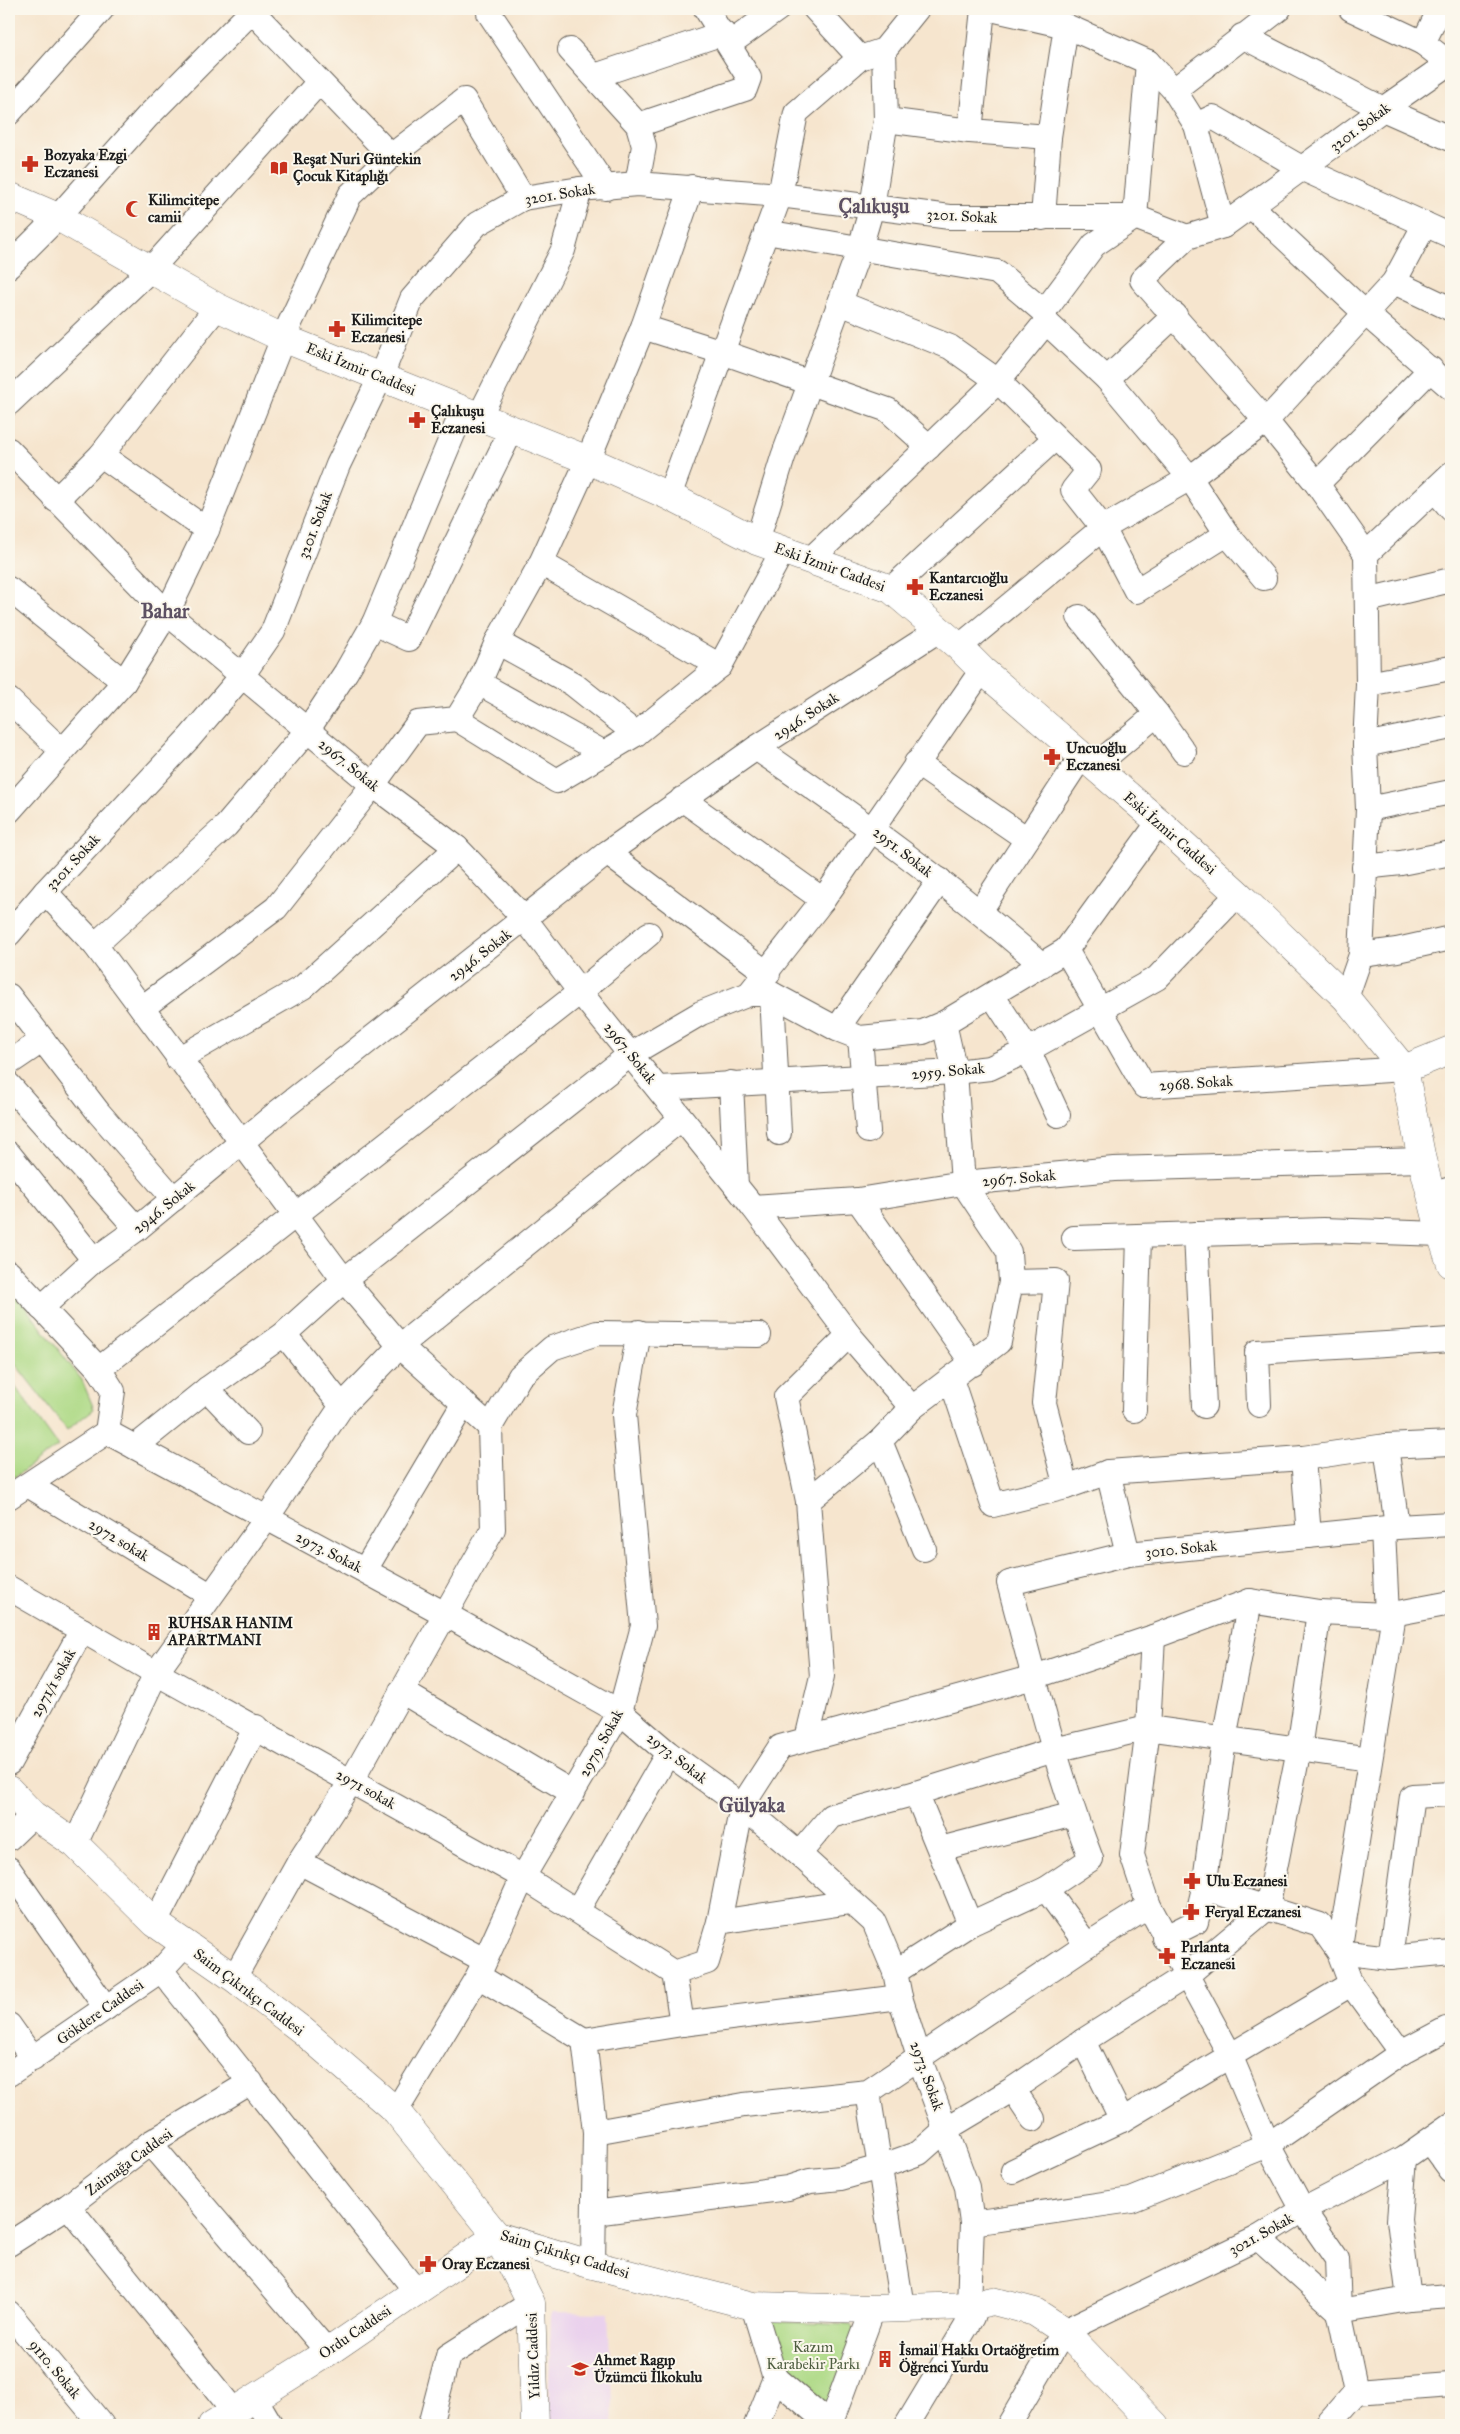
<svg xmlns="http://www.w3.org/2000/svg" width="1460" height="2434" font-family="'IM FELL Great Primer',serif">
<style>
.built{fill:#ead1ed}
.green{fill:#add985;stroke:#647a50}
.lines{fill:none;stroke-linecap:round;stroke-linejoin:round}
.minor-casing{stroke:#68625a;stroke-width:26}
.major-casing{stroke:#68625a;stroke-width:29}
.minor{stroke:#fff;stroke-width:24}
.major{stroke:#fff;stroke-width:28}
.labels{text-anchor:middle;stroke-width:4;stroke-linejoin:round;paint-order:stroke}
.street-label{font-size:15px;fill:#1c1c1c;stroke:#fbf7ec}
.poi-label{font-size:15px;font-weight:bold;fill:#1c1c1c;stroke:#fbf7ec;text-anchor:start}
.park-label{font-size:15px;fill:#4f5e41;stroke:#fbf7ec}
.district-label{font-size:20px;font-weight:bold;fill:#5d5163;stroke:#fbf7ec}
</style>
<rect width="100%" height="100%" fill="#fbf7ec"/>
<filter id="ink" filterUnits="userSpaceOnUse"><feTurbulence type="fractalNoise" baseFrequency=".02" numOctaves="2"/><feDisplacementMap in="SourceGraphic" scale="10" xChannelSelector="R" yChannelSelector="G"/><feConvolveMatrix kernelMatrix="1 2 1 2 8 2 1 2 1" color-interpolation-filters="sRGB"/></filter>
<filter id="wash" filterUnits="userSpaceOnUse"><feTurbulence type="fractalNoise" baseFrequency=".0096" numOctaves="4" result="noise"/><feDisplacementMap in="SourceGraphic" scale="20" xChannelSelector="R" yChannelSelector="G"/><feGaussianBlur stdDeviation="1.12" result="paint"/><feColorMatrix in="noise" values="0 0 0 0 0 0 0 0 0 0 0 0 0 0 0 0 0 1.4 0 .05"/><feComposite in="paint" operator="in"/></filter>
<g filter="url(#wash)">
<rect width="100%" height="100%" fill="#f6e5ce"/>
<polygon class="built" points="551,2312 608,2313 613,2425 548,2425"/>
<g class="green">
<polygon points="9,1286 82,1380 94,1409 67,1430 9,1356"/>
<polygon points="9,1378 58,1446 9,1481"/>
<polygon points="761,2321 852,2325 857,2334 824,2410 785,2372"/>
</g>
</g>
<g filter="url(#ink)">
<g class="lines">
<g class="minor-casing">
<g id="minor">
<polyline points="815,9 860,58"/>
<polyline points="991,9 1066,26 1148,62 1174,90 1196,125 1223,226"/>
<polyline points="1351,9 1423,43 1449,63"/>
<polyline points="489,13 606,188"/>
<polyline points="1242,36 1383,109 1451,139"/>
<polyline points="1423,43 1440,9"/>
<polyline points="729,44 778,9"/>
<polyline points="570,50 638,125 644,146 637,184"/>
<polyline points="595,76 723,33"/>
<polyline points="1174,90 1279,9"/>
<polyline points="9,113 102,9"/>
<polyline points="886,120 970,131 1049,137"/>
<polyline points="638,125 745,89 749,78 706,9"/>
<polyline points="1196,125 1213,117 1303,169 1451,236"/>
<polyline points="970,131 983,9"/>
<polyline points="1251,206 1364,312 1451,388"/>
<polyline points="1043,218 1049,137 1066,26"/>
<polyline points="766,232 997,272 1044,312"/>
<polyline points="1187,237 1142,280 1266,421 1317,484 1366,554 1368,684 1365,745 1368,809 1361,955 1346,998"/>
<polyline points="9,266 58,217 147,117 252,11 391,156"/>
<polyline points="1394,282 1451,309"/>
<polyline points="840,303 950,347 998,381 1089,470 1073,490 1103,528 1136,591 1227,534"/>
<polyline points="1046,322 1107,379 1190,478 1227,534 1264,578"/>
<polyline points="643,327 722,352 888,410 929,447"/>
<polyline points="1107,379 1175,315"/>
<polyline points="9,403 151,269 319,82"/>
<polyline points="479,417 563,250 580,189"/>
<polyline points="9,450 167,613 373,785 457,848 525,919 580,992 753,1207 858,1200 963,1183 1114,1169 1422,1160"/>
<polyline points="101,455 207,530"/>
<polyline points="1317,484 1431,369"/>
<polyline points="1435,490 1451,509"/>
<polyline points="669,496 780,195 796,113 860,58 884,50 917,9"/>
<polyline points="56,500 101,455 217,307"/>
<polyline points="757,541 783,457 860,248 872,207 886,120 884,50"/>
<polyline points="1366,554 1451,474"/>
<polyline points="811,559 998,381 1046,322 1044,312 1094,245 1135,217 1148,62"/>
<polyline points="541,563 720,666"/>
<polyline points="9,589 124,682"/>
<polyline points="891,589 1055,438"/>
<polyline points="1367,600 1451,580"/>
<polyline points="1079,617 1157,714 1184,752"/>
<polyline points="374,623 409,639 511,431"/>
<polyline points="497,642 573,684 636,734"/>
<polyline points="959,647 1103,528 1190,478 1266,421 1394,282 1425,224"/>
<polyline points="479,683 604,753"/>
<polyline points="1368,684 1451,668"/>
<polyline points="9,700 62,751"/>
<polyline points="457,719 557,781 636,734 720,666 783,550"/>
<polyline points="1365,745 1451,727"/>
<path d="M756 748C856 817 951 885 1042 965"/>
<polyline points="916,763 1027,839"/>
<polyline points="1094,767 1157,714"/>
<polyline points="682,799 823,900"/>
<polyline points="1368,809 1451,792"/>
<polyline points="9,811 124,682 167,613 207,530 283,338 350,195 391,156 464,100 523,198"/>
<polyline points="607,853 768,974"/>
<polyline points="1364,867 1401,863 1451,853"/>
<polyline points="45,892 95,945 344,1280 400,1346 490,1427"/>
<polyline points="980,911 1081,757"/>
<polyline points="9,934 45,892 190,737 242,676 273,631 338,465 381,376 412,299 477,224 523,198 580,189 637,184 780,195 950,217 1135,217 1187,237 1223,226 1383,109 1449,63 1451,64"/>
<polyline points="95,945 226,826 307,731 346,672 374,623 463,410"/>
<polyline points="1066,950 1144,1086 1404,1069"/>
<polyline points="1361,955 1397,950 1451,938"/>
<polyline points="749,994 823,900 982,670"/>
<polyline points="772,994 779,1133"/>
<polyline points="992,995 1028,1050 1058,1115"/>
<polyline points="9,996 99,1113 174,1199"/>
<polyline points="142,1008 276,908 373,785 418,723 457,719 479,683 497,642 541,563 588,460 643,327 692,187"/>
<polyline points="837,1029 940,880"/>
<polyline points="860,1038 868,1131"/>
<polyline points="178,1059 303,987 457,848"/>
<polyline points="9,1063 43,1040"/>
<polyline points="731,1083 736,1186"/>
<polyline points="9,1085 137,1229"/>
<polyline points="659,1088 955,1072 990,1068 1028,1050 1157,978 1238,894"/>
<polyline points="9,1154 94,1260"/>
<polyline points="1431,1195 1451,1189"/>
<polyline points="858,1200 973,1364"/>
<polyline points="753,1207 849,1335 912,1408"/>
<polyline points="1196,1234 1204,1406"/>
<polyline points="1074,1238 1323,1230 1441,1234"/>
<polyline points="9,1273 99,1369 113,1391 107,1432 9,1497"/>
<polyline points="1011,1282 1056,1281 1044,1403 1066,1487"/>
<polyline points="41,1308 94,1260 137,1229 278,1112 607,853 756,748 939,630"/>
<polyline points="284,1334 342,1406"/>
<polyline points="99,1369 580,992 649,934"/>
<polyline points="951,1379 993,1505 1066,1487 1108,1472 1303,1458 1386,1446 1451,1443"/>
<polyline points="207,1389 248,1432"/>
<polyline points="1259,1405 1257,1352 1451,1340"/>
<polyline points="1134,1410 1139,1236"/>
<polyline points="107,1432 445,1614 620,1712 668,1753 742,1806 799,1854 874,1922 895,1972 900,1997 919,2057 967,2187 972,2223 969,2306"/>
<polyline points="880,1441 924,1549"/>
<polyline points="1386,1446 1397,1527"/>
<polyline points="135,1447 207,1389 284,1334 344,1280 631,1054 701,1013 749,994 772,994 837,1029 860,1038 923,1032 944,1023 1066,950 1159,822"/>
<polyline points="1303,1458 1309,1536"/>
<polyline points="1108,1472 1128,1554"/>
<polyline points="28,1485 210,1595"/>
<polyline points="808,1501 786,1397 849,1335"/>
<polyline points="1383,1529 1387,1615"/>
<polyline points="365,1570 464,1403"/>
<polyline points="9,1588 156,1673 523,1877 674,1973 682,2024"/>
<polyline points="1394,1614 1339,1952 1390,1958 1451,1952"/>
<polyline points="1153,1637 1148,1728 1132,1855 1149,1906 1230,2055 1268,2145 1303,2210 1337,2259 1339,2311 1356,2392 1327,2425"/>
<polyline points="401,1691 573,1793"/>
<polyline points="807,1739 822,1676 808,1501 880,1441 912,1408 999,1342 1011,1282 1009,1252 963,1183 955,1072 944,1023"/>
<polyline points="9,1763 82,1630"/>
<polyline points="916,1793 970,1924"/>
<polyline points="9,1838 33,1815"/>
<polyline points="75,1844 156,1673 266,1519 342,1406 400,1346 681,1119"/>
<polyline points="940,1849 1074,1814"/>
<polyline points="799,1854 831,1816 916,1793 1054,1750 1148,1728 1370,1759"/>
<polyline points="299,1862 484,1960"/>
<polyline points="9,1869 106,2008"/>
<polyline points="1204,1888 1320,1925 1339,1952 1351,1984 1401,2053"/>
<path d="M1046 1889 1091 1859C1056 1769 1034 1676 1009 1583L1128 1554 1397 1527 1451 1524"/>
<polyline points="577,1911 668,1753"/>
<polyline points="719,1922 850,1902"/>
<polyline points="155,1923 256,1727"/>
<polyline points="1164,1938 1196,1922 1204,1888 1224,1739 1250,1601"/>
<polyline points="1390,1958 1412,1796 1451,1794"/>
<polyline points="161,1970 416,2291"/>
<polyline points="895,1972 970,1924 1046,1889 1087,1945"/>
<polyline points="674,1973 707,1962 719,1922 742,1806 780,1747 1034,1677 1153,1637 1250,1601 1319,1612 1387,1615 1451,1603"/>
<polyline points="478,1976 584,2040 595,2132 593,2265"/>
<polyline points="234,1978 299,1862 352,1780 493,1529 490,1427 520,1376 552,1348 597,1333 759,1335"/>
<polyline points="9,2025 33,2059"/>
<polyline points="584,2040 682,2024 900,1997"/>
<polyline points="1083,2041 1122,2120"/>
<polyline points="9,2074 161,1970 185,1944"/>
<polyline points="1013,2089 1033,2119"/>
<polyline points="868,2092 902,2307"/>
<polyline points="396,2111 478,1976 523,1877 620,1712 643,1626 624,1415 639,1332"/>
<polyline points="595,2132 744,2105 868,2092 1087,1945 1149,1906"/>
<polyline points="1429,2141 1451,2171"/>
<polyline points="150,2143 328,2352"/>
<polyline points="1404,2158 1399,2220 1409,2299"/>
<polyline points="1013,2171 1122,2120 1351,1984"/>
<polyline points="68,2206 234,2411"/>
<polyline points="594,2213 788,2188 810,2181 841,2178 880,2167 919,2153 946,2129 1013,2089 1083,2041 1187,1975 1267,1908 1299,1749 1319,1612"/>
<polyline points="972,2223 1131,2200 1268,2145 1401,2053 1446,2029"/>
<polyline points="1258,2238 1339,2311 1409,2299 1451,2296"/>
<polyline points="9,2244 68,2206 150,2143 251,2082"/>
<polyline points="753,2306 775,2378 756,2425"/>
<polyline points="9,2313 102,2425"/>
<polyline points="775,2378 830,2425"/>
<polyline points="1356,2392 1451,2385"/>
<polyline points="255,2398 271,2425"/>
<polyline points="430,2425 448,2356 531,2303"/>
<polyline points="830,2425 873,2309"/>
<polyline points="907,2425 972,2317 976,2304"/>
<polyline points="1009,2425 1064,2331 1258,2238 1303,2210 1404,2158 1451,2125"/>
</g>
</g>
<g class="major-casing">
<g id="major">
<polyline points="9,196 58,217 217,307 283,338 588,460 669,496 757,541 891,589 959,647 982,670 1159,822 1238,894 1346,998 1404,1069 1422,1160 1441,1234 1451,1264"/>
<polyline points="1404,1069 1451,1050"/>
<polyline points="9,1790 33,1815 75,1844 155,1923 234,1978 303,2031 396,2111 497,2236 531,2303 535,2425"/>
<polyline points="497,2236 593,2265 753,2306 873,2309 969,2306 993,2301 1035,2312 1064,2331 1155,2425"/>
<polyline points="212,2425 328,2352 497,2236"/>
</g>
</g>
<use href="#minor" class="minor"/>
<use href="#major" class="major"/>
</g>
</g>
<defs>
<g id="pharmacy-bare" transform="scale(1.35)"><path d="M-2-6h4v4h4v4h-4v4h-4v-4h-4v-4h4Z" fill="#c8321e" stroke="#fbf7ec" stroke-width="2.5" paint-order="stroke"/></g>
<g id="library-bare" transform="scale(1.35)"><path d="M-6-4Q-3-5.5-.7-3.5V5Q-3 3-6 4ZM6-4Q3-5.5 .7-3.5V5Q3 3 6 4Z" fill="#c8321e" stroke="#fbf7ec" stroke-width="2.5" paint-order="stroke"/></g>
<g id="mosque-bare" transform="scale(1.35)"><path d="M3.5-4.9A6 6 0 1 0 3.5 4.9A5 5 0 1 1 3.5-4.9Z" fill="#c8321e" stroke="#fbf7ec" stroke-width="2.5" paint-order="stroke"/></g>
<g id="building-bare" transform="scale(1.35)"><path d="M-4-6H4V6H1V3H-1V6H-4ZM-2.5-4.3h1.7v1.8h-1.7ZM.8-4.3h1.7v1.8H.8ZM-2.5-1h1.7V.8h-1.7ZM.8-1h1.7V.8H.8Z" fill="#c8321e" stroke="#fbf7ec" stroke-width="2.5" paint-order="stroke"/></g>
<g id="school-bare" transform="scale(1.35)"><path d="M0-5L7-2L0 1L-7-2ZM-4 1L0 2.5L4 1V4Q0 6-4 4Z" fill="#c8321e" stroke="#fbf7ec" stroke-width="2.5" paint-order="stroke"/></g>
</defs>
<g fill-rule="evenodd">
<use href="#pharmacy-bare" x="30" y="164"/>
<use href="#library-bare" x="279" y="168"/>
<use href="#mosque-bare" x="134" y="209"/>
<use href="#pharmacy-bare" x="337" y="329"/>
<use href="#pharmacy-bare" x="417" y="420"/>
<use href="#pharmacy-bare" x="915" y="587"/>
<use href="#pharmacy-bare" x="1052" y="757"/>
<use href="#building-bare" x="154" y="1632"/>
<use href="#pharmacy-bare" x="1192" y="1881"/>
<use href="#pharmacy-bare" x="1191" y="1912"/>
<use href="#pharmacy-bare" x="1167" y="1956"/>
<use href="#pharmacy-bare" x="428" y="2264"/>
<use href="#building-bare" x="885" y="2359"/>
<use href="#school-bare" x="580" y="2369"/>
</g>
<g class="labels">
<g class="street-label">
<text transform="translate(1360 127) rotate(-37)" y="5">3201. Sokak</text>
<text transform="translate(560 194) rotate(-9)" y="5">3201. Sokak</text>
<text transform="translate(962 216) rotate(3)" y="5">3201. Sokak</text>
<text transform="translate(361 369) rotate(22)" y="5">Eski İzmir Caddesi</text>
<text transform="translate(315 525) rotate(-69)" y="5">3201. Sokak</text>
<text transform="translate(830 567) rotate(20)" y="5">Eski İzmir Caddesi</text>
<text transform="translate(806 716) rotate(-33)" y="5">2946. Sokak</text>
<text transform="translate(349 765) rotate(39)" y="5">2967. Sokak</text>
<text transform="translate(1170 833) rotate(41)" y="5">Eski İzmir Caddesi</text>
<text transform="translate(903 852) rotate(38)" y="5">2951. Sokak</text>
<text transform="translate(73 862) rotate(-47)" y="5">3201. Sokak</text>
<text transform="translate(480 955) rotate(-38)" y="5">2946. Sokak</text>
<text transform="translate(630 1053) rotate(51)" y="5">2967. Sokak</text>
<text transform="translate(948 1071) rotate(-5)" y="5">2959. Sokak</text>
<text transform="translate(1196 1083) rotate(-4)" y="5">2968. Sokak</text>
<text transform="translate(1019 1178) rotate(-5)" y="5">2967. Sokak</text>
<text transform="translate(164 1207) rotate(-39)" y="5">2946. Sokak</text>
<text transform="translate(119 1540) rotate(31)" y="5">2972 sokak</text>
<text transform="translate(1181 1549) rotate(-6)" y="5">3010. Sokak</text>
<text transform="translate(329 1552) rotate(27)" y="5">2973. Sokak</text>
<text transform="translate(53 1683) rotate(-61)" y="5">2971/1 sokak</text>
<text transform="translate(601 1743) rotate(-61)" y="5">2979. Sokak</text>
<text transform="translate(677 1758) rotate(38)" y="5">2973. Sokak</text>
<text transform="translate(366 1789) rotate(29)" y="5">2971 sokak</text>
<text transform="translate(249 1992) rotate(37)" y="5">Saim Çıkrıkçı Caddesi</text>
<text transform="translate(100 2012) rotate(-35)" y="5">Gökdere Caddesi</text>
<text transform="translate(927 2076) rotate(70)" y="5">2973. Sokak</text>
<text transform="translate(129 2162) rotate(-36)" y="5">Zaimağa Caddesi</text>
<text transform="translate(1261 2234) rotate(-29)" y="5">3021. Sokak</text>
<text transform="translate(565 2254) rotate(17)" y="5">Saim Çıkrıkçı Caddesi</text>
<text transform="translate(355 2332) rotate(-34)" y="5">Ordu Caddesi</text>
<text transform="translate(533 2356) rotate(-92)" y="5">Yıldız Caddesi</text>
<text transform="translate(55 2369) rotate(50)" y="5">9110. Sokak</text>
</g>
<g class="poi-label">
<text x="44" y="160">Bozyaka Ezgi<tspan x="44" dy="17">Eczanesi</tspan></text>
<text x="293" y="164">Reşat Nuri Güntekin<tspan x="293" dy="17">Çocuk Kitaplığı</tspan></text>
<text x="148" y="205">Kilimcitepe<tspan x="148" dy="17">camii</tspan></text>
<text x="351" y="325">Kilimcitepe<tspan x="351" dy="17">Eczanesi</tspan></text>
<text x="431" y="416">Çalıkuşu<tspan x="431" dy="17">Eczanesi</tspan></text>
<text x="929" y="583">Kantarcıoğlu<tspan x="929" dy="17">Eczanesi</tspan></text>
<text x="1066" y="753">Uncuoğlu<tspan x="1066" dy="17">Eczanesi</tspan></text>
<text x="168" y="1628">RUHSAR HANIM<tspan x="168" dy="17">APARTMANI</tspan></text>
<text x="1206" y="1886">Ulu Eczanesi</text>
<text x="1205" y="1917">Feryal Eczanesi</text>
<text x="1181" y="1952">Pırlanta<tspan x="1181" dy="17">Eczanesi</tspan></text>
<text x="442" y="2269">Oray Eczanesi</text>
<text x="899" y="2355">İsmail Hakkı Ortaöğretim<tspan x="899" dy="17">Öğrenci Yurdu</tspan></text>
<text x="594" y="2365">Ahmet Ragıp<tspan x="594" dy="17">Üzümcü İlkokulu</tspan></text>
</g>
<g class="park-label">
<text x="813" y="2352">Kazım<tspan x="813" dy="17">Karabekir Parkı</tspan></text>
</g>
<g class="district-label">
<text x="874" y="213">Çalıkuşu</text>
<text x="165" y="618">Bahar</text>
<text x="752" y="1812">Gülyaka</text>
</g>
</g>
<rect width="1460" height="2434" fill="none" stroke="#fbf7ec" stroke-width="30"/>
</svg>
